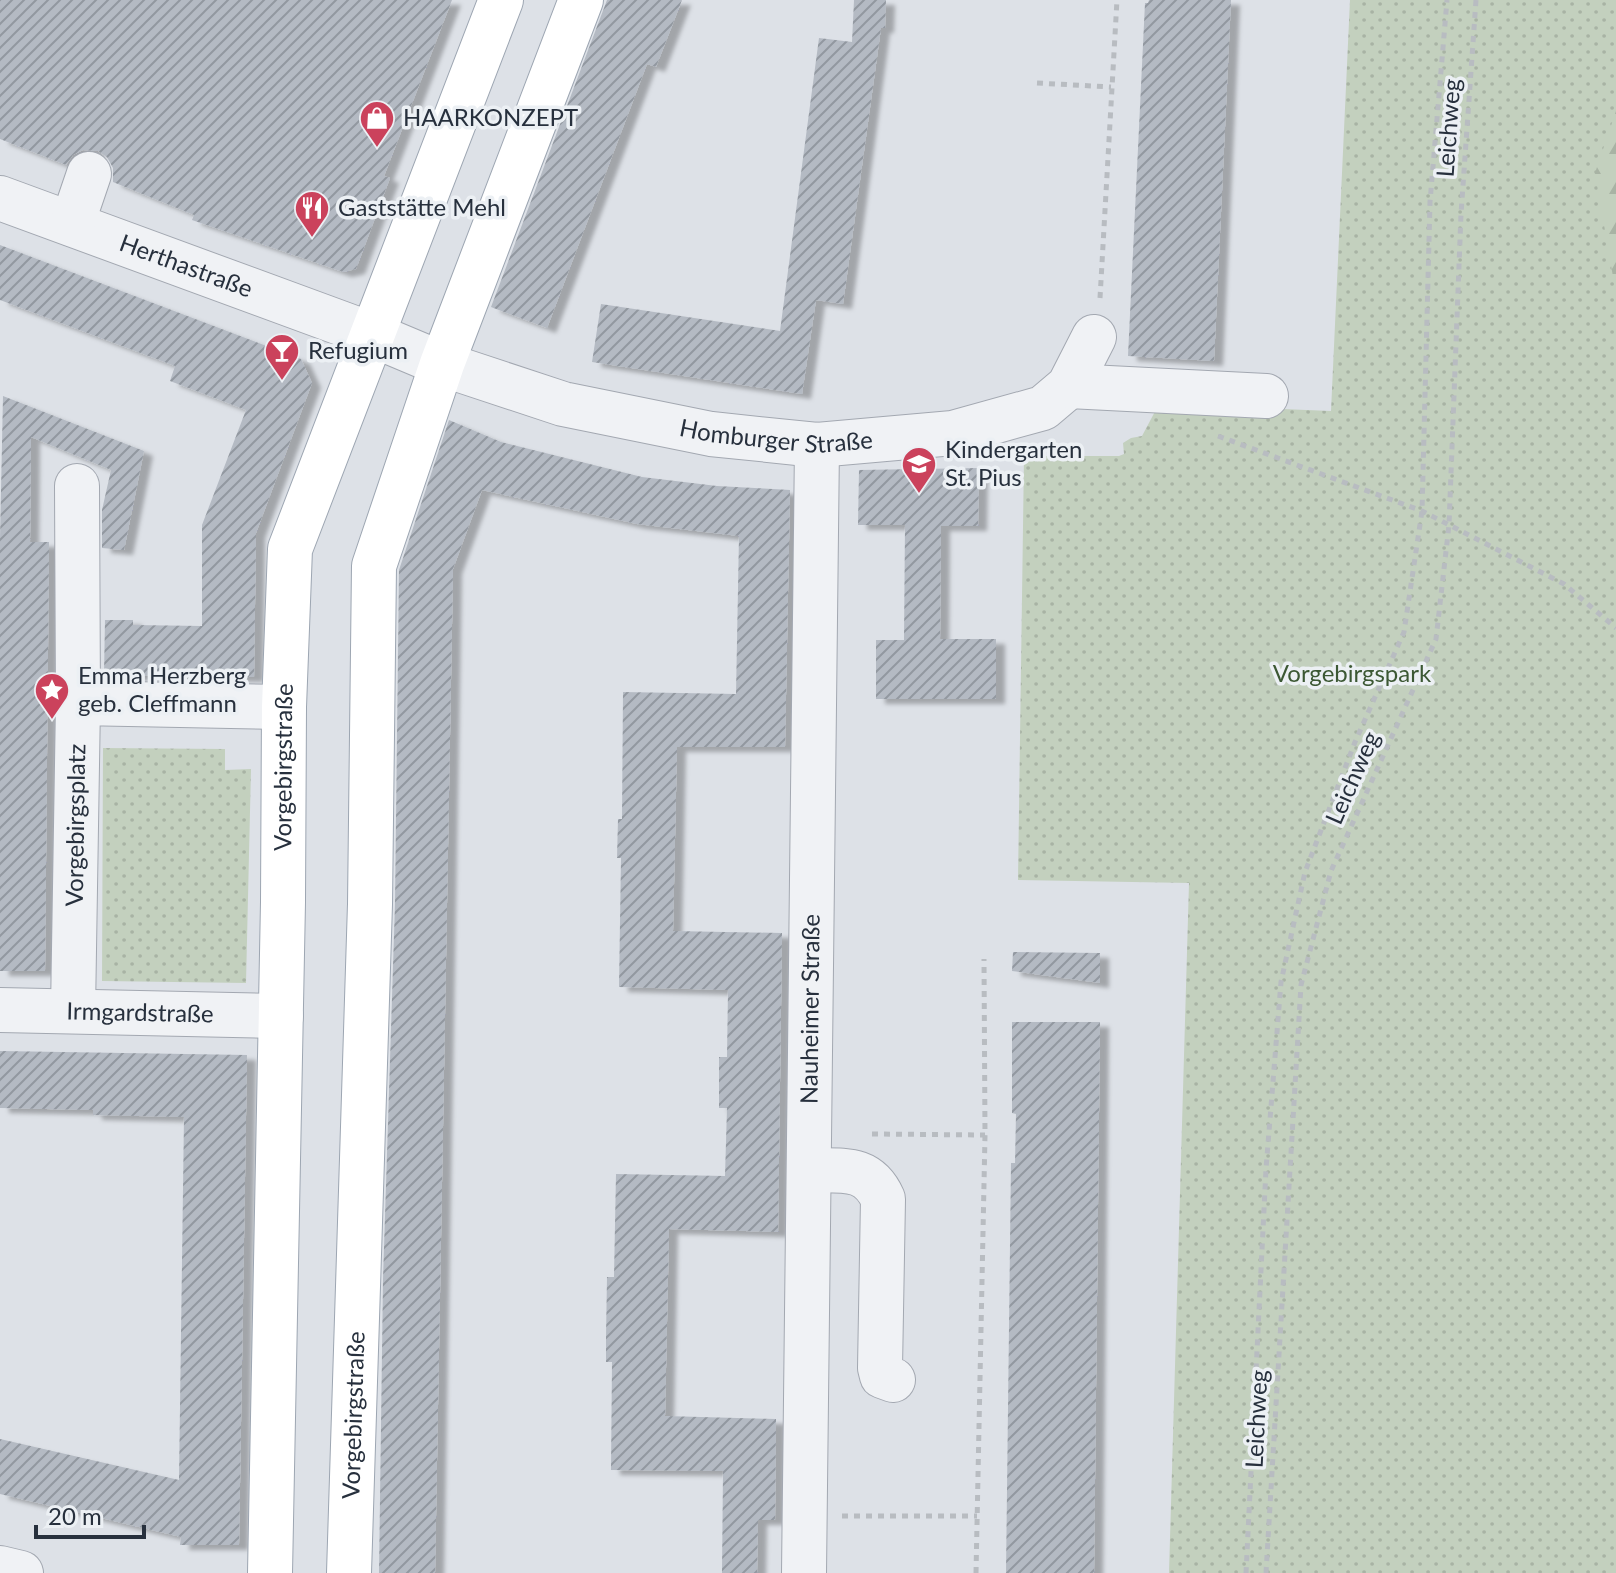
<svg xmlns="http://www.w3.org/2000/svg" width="1616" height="1573" font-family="Lato,sans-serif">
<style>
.grass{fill:url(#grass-dots)}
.forest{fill:url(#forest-firs)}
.building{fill:url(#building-hatch);filter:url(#shadow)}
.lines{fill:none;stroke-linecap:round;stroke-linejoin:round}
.minor-casing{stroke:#a3a8b1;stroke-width:46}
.major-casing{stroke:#9da6b2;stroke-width:46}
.path{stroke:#b8bcc1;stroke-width:5;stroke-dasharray:6 6;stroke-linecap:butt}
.minor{stroke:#f0f2f5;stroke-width:44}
.major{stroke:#fff;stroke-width:44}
.labels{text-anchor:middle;stroke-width:7;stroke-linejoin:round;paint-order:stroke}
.poi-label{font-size:24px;fill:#27303d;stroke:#ecf0f4;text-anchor:start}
.street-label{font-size:24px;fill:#27303d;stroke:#ecf0f4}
.park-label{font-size:24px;fill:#3c5834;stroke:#ecf0f4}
</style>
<defs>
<pattern id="grass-dots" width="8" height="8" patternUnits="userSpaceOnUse" patternTransform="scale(2)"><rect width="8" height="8" fill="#c3d0be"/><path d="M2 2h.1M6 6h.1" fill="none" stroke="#a8b3a4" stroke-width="1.8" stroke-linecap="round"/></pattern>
<pattern id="forest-firs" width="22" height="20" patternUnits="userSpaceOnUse" patternTransform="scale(2)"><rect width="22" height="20" fill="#c3d0be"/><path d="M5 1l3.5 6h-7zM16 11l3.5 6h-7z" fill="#a8b3a4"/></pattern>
<pattern id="building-hatch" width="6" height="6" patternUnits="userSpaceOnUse" patternTransform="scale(2)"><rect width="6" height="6" fill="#b4bac3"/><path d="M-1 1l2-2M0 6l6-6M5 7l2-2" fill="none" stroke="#9298a0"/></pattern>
<filter id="shadow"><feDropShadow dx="9" dy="5" stdDeviation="2" flood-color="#0004"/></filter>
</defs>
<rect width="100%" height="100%" fill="#dde1e7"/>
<g class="grass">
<polygon points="1350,0 1616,0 1616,1573 1169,1573 1189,883 1018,880 1024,456 1119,456 1124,454 1123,443 1131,438 1142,436 1159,404 1331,411"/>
<polygon points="103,748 225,749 225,770 251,769 246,983 102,981"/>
</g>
<polygon class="forest" points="1616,111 1616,294 1595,173"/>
<g class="building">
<polygon points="0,0 452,0 384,176 390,178 356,269 343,272 192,220 194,215 113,182 113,168 107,157 98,151 83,150 73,155 66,165 0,139"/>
<polygon points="607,0 682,0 656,67 647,64 547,328 491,307"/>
<polygon points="854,0 886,0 885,28 881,28 843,304 816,300 802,394 592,362 601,304 780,331 819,38 852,42"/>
<polygon points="1149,0 1231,0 1214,361 1128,356 1145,3 1148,3"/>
<polygon points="0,245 301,359 312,383 256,533 254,677 104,675 105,620 133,620 133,625 202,626 202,525 246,410 170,381 175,366 0,300"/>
<polygon points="3,396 144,451 124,550 102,548 102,510 111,470 31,437 30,542 49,542 45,971 0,971 0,539"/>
<polygon points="449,420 501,442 642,477 717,486 790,490 785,747 677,747 673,931 782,933 778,1232 669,1229 665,1416 776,1419 775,1520 758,1520 757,1573 722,1573 723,1471 611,1470 612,1362 606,1362 606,1337 607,1277 614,1277 616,1174 725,1176 727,1108 719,1108 719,1057 727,1057 728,990 619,987 621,858 617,858 618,819 622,819 623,692 736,694 739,536 637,524 482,490 453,569 435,1573 379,1573 383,1279 395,904 399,570"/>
<polygon points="979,468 978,526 941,526 940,639 996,639 996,699 876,699 876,640 904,640 905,525 858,525 859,470"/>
<polygon points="1013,952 1100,953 1100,983 1012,971"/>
<polygon points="1012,1022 1100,1022 1094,1573 1006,1573 1011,1163 1015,1163 1016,1114 1012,1113"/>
<polygon points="0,1051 247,1055 239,1545 180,1545 181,1537 0,1494 0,1439 179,1480 184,1117 93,1115 93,1110 0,1108"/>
</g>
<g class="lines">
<g class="minor-casing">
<g id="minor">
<path id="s1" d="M0 198 373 335 442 364 563 404 711 434 817 445 953 433 1043 408 1069 386 1094 337"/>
<polyline points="72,224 89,174"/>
<polyline points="1069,386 1266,396"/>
<polyline points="77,486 78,703"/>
<path id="s2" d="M0 1010 281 1016"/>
<path id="s3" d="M73 1011 78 703 284 707"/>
<path d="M810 1170C842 1171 868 1165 883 1199L880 1368 882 1376 893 1380"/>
<polyline points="0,1568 21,1573"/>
<path id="s4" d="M804 1573 817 445"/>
</g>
</g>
<g class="major-casing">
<g id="major">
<path id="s5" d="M270 1573 283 902 284 707 290 549 501 0"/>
<path id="s6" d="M349 1573 370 904 374 566 442 364 581 0"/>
</g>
</g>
<g class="path">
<polyline points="1037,83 1111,87"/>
<polyline points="1100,298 1117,0"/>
<polyline points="1218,436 1422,511 1564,584 1616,628"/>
<polyline points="872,1134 985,1135"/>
<polyline points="842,1516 977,1516"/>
<polyline points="976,1573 985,1135 984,959"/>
<polyline points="1246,1573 1266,1169 1281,982 1305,872 1355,742 1404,632 1422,511 1430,202 1447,0"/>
<polyline points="1266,1573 1301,985 1331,871 1436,639 1449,525 1461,214 1476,0"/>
</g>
<use href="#minor" class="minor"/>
<use href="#major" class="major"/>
</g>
<defs>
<g id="shop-pin" transform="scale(1.8)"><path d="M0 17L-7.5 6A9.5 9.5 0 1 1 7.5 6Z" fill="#cb425c" stroke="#ecf0f4"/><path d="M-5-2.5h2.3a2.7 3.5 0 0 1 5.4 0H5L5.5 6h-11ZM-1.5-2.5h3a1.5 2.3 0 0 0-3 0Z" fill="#fff"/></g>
<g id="restaurant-pin" transform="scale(1.8)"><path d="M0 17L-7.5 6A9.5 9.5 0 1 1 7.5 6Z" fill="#cb425c" stroke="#ecf0f4"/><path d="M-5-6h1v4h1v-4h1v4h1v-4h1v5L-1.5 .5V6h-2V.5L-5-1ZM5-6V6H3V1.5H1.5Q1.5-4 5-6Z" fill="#fff"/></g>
<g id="bar-pin" transform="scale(1.8)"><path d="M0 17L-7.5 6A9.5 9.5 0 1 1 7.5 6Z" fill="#cb425c" stroke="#ecf0f4"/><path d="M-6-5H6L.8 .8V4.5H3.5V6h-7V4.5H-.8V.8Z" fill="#fff"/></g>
<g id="school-pin" transform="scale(1.8)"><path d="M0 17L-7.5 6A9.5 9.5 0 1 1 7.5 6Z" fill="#cb425c" stroke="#ecf0f4"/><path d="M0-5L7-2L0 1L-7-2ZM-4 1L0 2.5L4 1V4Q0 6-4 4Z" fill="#fff"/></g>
<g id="sight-pin" transform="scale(1.8)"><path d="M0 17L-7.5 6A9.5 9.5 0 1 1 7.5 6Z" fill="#cb425c" stroke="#ecf0f4"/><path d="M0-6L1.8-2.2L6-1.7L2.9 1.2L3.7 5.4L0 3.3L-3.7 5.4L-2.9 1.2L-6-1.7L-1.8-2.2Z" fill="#fff"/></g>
</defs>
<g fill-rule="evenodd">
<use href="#shop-pin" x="377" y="118"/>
<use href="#restaurant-pin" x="312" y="208"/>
<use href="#bar-pin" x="282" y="351"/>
<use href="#school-pin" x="919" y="464"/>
<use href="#sight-pin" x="52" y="690"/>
</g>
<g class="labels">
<g class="poi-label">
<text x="403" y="126">HAARKONZEPT</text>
<text x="338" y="216">Gaststätte Mehl</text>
<text x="308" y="359">Refugium</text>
<text x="945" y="458">Kindergarten<tspan x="945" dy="28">St. Pius</tspan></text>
<text x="78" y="684">Emma Herzberg<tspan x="78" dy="28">geb. Cleffmann</tspan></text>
</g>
<g class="street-label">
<text transform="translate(1449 128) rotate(-86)" y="8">Leichweg</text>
<text dy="8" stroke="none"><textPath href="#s1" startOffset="198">Herthastraße</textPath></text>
<text dy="8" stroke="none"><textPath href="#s1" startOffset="816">Homburger Straße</textPath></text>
<text dy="8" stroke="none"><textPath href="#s5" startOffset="806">Vorgebirgstraße</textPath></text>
<text transform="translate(1353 778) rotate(-66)" y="8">Leichweg</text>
<text dy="8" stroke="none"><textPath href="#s3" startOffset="186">Vorgebirgsplatz</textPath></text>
<text dy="8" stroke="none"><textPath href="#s4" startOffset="564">Nauheimer Straße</textPath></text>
<text dy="8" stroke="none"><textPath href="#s2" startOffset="140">Irmgardstraße</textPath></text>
<text dy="8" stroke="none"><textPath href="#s6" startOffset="158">Vorgebirgstraße</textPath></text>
<text transform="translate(1257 1419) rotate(-87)" y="8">Leichweg</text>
</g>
<g class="park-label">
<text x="1352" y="682">Vorgebirgspark</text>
</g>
</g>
<path d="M36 1525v12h108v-12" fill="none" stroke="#27303d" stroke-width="4"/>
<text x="48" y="1525" font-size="24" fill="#27303d" stroke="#ecf0f4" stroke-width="6" paint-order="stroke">20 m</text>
</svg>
